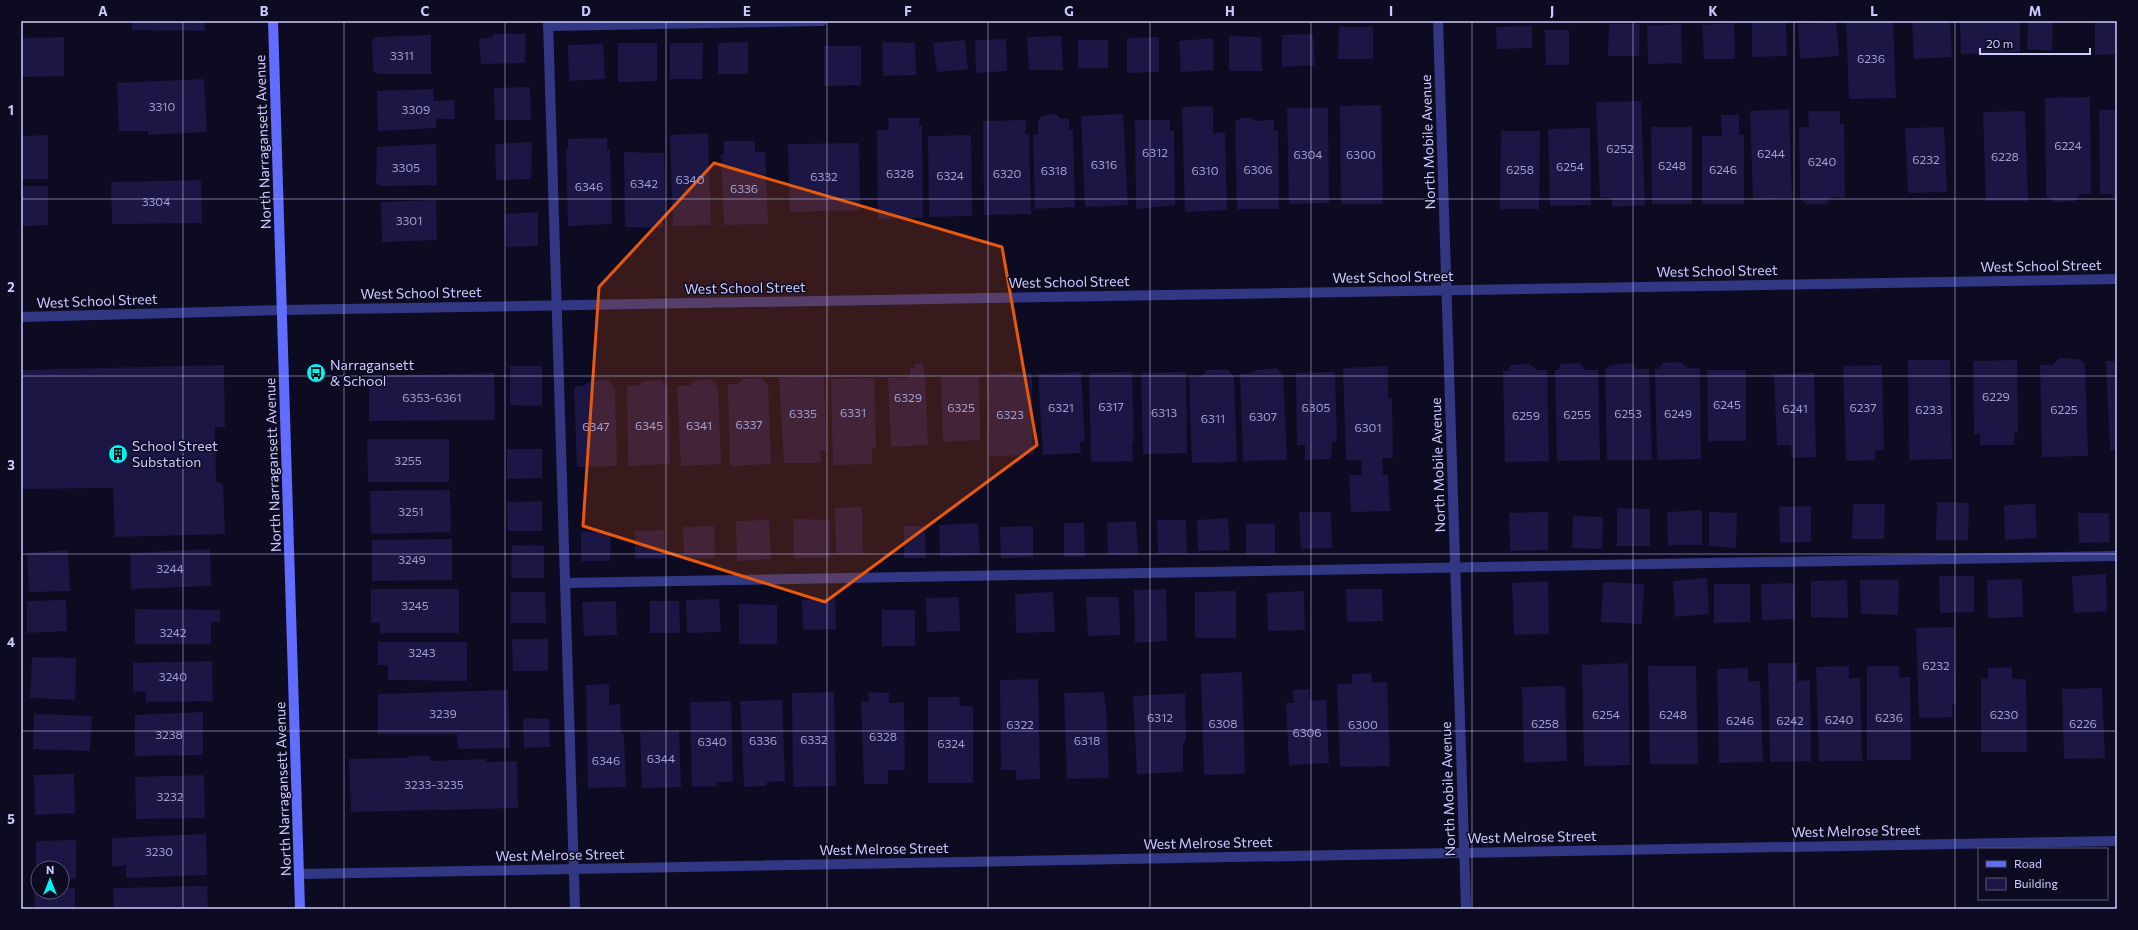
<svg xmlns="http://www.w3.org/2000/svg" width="2138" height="930" font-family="Commissioner,sans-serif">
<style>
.building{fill:#1b1643}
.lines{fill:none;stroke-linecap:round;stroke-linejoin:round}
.lane{stroke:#323784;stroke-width:10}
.street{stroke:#323784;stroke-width:10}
.secondary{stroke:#626cff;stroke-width:10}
.marked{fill:#e8590c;fill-opacity:0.2;stroke:#e8590c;stroke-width:3;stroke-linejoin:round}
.grid{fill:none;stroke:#cccbff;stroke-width:1;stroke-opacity:0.55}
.labels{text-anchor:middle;stroke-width:3;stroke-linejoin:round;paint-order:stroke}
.number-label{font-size:12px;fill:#a09ed0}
.street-label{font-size:14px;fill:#cccbff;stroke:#0d0b21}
.poi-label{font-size:14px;fill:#cccbff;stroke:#0d0b21;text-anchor:start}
.neatline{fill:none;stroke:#cccbff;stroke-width:1.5}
.grid-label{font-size:13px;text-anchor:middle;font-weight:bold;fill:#cccbff}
</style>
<rect width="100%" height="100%" fill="#0d0b21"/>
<g class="building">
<polygon points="132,21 205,21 205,31 132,30"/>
<polygon points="1846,21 1893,21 1896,98 1849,99"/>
<polygon points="1912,21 1950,21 1952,57 1914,59"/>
<polygon points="1960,21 2020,21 2020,52 1961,54"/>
<polygon points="2028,21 2053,21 2052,51 2027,49"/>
<polygon points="2095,21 2117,21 2117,54 2095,55"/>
<polygon points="1752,22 1786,22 1787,56 1752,57"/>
<polygon points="1836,22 1839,56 1800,59 1798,24"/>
<polygon points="1734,23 1735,59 1704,59 1702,25"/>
<polygon points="1609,24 1640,24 1639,56 1608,56"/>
<polygon points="1681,24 1682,63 1648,64 1647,26"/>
<polygon points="1532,26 1532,48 1497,49 1496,27"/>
<polygon points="1339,27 1373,27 1373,59 1338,59"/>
<polygon points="1545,30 1569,30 1569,65 1546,65"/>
<polygon points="493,34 526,34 525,63 481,64 479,39 493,37"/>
<polygon points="1313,34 1315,65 1282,67 1282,35"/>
<polygon points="431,35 431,74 377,74 373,70 372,41 376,37"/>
<polygon points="1061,36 1063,70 1029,70 1027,37"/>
<polygon points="1229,36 1261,37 1262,71 1229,71"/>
<polygon points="64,37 64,76 21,77 21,38"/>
<polygon points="1159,37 1159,72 1127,73 1127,38"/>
<polygon points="1213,38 1214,70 1181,72 1179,41"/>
<polygon points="1006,39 1007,71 976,73 975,40"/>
<polygon points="965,40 968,69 937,72 933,43"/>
<rect x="1078" y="40" width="30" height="28"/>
<polygon points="748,42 748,74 718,74 718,43"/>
<polygon points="882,42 915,43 916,75 883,76"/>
<polygon points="618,43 657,43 657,81 618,82"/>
<polygon points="670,43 703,43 702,79 670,79"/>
<polygon points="603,44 605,79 569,81 568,45"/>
<polygon points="824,46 861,46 861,85 824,86"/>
<polygon points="204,79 207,132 148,135 148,131 119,131 117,83"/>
<polygon points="530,87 531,120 495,120 494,88"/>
<polygon points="433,89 434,101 454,100 455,119 436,119 436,128 378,131 377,91"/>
<polygon points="2090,97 2091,194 2080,194 2075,201 2055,202 2046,196 2045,98"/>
<polygon points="1641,101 1645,205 1612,207 1612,198 1600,197 1596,102"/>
<polygon points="1381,105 1383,204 1341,204 1340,106"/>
<polygon points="1213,106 1213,133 1225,132 1227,210 1185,212 1182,107"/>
<polygon points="1287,108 1328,108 1329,203 1289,204"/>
<polygon points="1789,109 1792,198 1753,200 1750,111"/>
<polygon points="2099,110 2117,110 2117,200 2110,194 2100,194"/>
<polygon points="1808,111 1840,111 1840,124 1844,124 1845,197 1832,197 1827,204 1806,204 1800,198 1799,127 1809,127"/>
<polygon points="2025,111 2028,201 1986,201 1983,112"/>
<polygon points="1056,114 1061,119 1069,119 1069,130 1073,130 1075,207 1035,209 1033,134 1038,135 1038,122 1042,116"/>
<polygon points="1123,114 1128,205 1085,207 1081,116"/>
<polygon points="1721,115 1739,115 1739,135 1744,135 1744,204 1702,204 1702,136 1722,136"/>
<polygon points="1250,117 1255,121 1274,120 1274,130 1278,131 1279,209 1237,209 1235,122 1239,119"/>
<polygon points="888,118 919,118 919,126 922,126 923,218 878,219 877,130 889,130"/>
<polygon points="1026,120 1025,134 1029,134 1031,214 984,215 983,121"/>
<polygon points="1135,120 1170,120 1170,131 1174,131 1175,205 1136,209"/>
<polygon points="1651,127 1692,127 1692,204 1652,204"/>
<polygon points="1944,127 1947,192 1908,193 1905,128"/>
<polygon points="1590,128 1591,205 1550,206 1548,129"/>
<polygon points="1501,131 1540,131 1539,209 1500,209"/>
<polygon points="708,133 711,225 673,226 670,135"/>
<polygon points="48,135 48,179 21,179 21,136"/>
<polygon points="971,135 972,216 929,217 928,136"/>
<polygon points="607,138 607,150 610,150 612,224 568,226 566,150 568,149 568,139"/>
<polygon points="724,141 755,141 755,152 765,152 768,224 724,225 721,154 724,154"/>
<polygon points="532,142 531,179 496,180 495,144"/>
<polygon points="859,143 860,210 790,212 788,144"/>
<polygon points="436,144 437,185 380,186 376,183 377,147"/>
<polygon points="624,152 664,153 665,215 663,215 663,228 625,227"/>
<polygon points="201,180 202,223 112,224 111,182"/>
<polygon points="21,186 48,186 48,225 21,226"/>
<polygon points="436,200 437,240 382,242 381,202"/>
<polygon points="538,212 538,246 506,247 505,214"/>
<polygon points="2059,358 2079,359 2085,364 2088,456 2042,457 2040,365 2053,365"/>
<polygon points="1908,360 1950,360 1952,459 1909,460"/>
<polygon points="2017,360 2018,433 2014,433 2014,445 1980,445 1980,434 1974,434 1973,361"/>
<polygon points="2106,361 2117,361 2117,450 2110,450"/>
<polygon points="1680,362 1688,368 1700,368 1701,459 1657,460 1655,369 1658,369 1663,363"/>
<polygon points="1580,363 1586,370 1598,370 1600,460 1557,461 1555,370 1558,370 1561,364"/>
<polygon points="1631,363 1637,369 1649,369 1652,460 1607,460 1605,368 1612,365"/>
<polygon points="915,364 923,364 924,373 925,373 928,445 891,447 888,378 910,378 910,368 915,368"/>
<polygon points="1529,364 1537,370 1547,370 1549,461 1505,462 1503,371 1507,371 1511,365"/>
<polygon points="224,365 225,427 215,427 216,481 223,485 225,534 115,537 113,488 21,489 21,370"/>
<polygon points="1882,365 1884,450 1875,450 1875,460 1846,461 1843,366"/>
<polygon points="510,366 542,366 542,406 510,405"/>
<polygon points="1388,366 1388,398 1392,398 1393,458 1382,458 1383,475 1388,475 1390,511 1351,512 1349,475 1362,475 1361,460 1346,460 1343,368"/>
<polygon points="1276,368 1283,375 1287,460 1243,461 1240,374 1250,373 1257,370"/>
<polygon points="1227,369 1234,376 1237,462 1192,463 1189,377 1202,376 1207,370"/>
<polygon points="1707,370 1746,370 1746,441 1708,441"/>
<polygon points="1081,372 1085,442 1080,442 1081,453 1043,455 1038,374"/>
<polygon points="1132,372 1134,442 1132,442 1133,461 1091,462 1089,373"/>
<polygon points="1186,372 1187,453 1143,454 1141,373"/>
<polygon points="1335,372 1337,442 1332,442 1331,459 1305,460 1305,445 1297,445 1296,373"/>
<polygon points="494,373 495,420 369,421 369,376"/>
<polygon points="1032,373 1033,455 989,456 987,374"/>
<polygon points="1814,373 1816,457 1792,458 1791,445 1777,445 1774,374"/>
<polygon points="824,376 826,450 820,451 821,463 784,463 779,378"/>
<polygon points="979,376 980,440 943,442 941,377"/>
<polygon points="762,378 768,386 771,464 730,466 728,384 738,384 742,379"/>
<polygon points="874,378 876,448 872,448 872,464 833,465 831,379"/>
<polygon points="710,379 718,387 721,464 681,466 677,386 689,386 694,381"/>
<polygon points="608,380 615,389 617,466 577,467 574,387 585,385 590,381"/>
<polygon points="661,380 668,387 670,464 628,466 627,386 638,386 643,381"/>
<polygon points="367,439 449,439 449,482 368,482"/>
<polygon points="507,449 542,449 542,478 507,479"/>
<polygon points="450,490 451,532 371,534 370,491"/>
<polygon points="542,501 542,531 508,531 507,502"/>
<polygon points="1937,502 1969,503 1968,540 1936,540"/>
<polygon points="1853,504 1885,504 1884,539 1852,539"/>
<polygon points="2035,504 2037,538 2005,540 2004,505"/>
<polygon points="1811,506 1811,542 1780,543 1779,507"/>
<polygon points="862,507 863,554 836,553 835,508"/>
<polygon points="1617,508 1650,509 1650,546 1617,546"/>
<polygon points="1702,510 1702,545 1668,545 1667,512"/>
<polygon points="1299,512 1331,512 1332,548 1301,549"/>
<polygon points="1548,512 1548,550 1510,551 1509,513"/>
<polygon points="1709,512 1737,513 1736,548 1709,546"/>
<polygon points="2078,513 2109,513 2110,542 2079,543"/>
<polygon points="1573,516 1603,517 1602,549 1572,548"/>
<polygon points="1228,518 1230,550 1198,551 1197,520"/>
<polygon points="793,519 830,520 830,558 794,558"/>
<polygon points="769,520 771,559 737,561 736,521"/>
<polygon points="1157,520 1186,520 1187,553 1158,554"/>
<polygon points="1136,521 1138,554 1108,555 1107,523"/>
<polygon points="978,523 980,555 940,557 939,525"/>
<polygon points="1064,523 1084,523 1085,557 1064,557"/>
<rect x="1246" y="524" width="29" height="30"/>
<polygon points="714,526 715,558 684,559 683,527"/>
<polygon points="904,526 925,526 926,558 904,558"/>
<polygon points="1033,526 1033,557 1001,558 1000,527"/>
<polygon points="664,530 665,558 635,559 635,531"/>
<polygon points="581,532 611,532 610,561 581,561"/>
<polygon points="452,539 452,580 372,581 372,540"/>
<polygon points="512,545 544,546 544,578 511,578"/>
<polygon points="210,549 211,586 131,589 130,553"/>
<polygon points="68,550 70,591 29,592 27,553"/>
<polygon points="2106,574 2107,611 2074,613 2072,576"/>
<polygon points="1939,576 1974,576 1974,612 1940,613"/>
<polygon points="1707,578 1709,614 1675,617 1673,581"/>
<polygon points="2022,579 2023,617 1988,618 1987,580"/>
<polygon points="1847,580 1848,618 1811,617 1811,581"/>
<polygon points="1860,580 1899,580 1898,615 1861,614"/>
<polygon points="1548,581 1549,634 1514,635 1512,583"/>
<polygon points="1603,582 1644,584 1642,624 1601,622"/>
<polygon points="1794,583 1795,619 1762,620 1761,584"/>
<polygon points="1714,584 1750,584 1750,622 1714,623"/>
<polygon points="371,589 459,589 459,633 380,633 380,623 371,623"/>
<polygon points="1166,589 1167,641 1135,643 1134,590"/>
<polygon points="1346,589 1382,589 1383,621 1347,622"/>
<polygon points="1236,591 1236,638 1195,638 1195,592"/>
<polygon points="1304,591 1305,630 1268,631 1267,593"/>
<polygon points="511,592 545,592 546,623 510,623"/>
<polygon points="1053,592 1055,632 1016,633 1015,594"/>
<polygon points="959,597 960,631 927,632 926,598"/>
<polygon points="1086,597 1119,597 1120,635 1088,636"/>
<polygon points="835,598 836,629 803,630 802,600"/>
<polygon points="719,599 721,632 687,633 686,600"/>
<polygon points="66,600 67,631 27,633 27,601"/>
<polygon points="616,601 617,635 584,636 582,602"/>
<polygon points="650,601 679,601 680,633 650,633"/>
<polygon points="739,604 777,605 777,644 739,644"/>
<polygon points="135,609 220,610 220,622 211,622 211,644 135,644"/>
<rect x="882" y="610" width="33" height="36"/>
<polygon points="1954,627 1956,704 1952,704 1953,717 1919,718 1916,628"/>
<polygon points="512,639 548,639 548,671 513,671"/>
<polygon points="378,642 467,642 467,681 388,680 388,665 378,665"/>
<polygon points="32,657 76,658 75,700 30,698"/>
<polygon points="212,661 213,701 146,702 146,691 133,692 133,663"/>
<polygon points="1628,663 1630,765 1584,766 1582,665"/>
<polygon points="1768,663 1797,663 1797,681 1810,680 1811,761 1770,762"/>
<polygon points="1648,666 1696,666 1698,764 1650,764"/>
<polygon points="1849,666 1849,679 1860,677 1862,761 1819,761 1816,667"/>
<polygon points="1867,666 1899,666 1899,677 1910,677 1911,760 1867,760"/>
<polygon points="2012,667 2012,679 2026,679 2027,752 1981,752 1981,679 1988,679 1988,668"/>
<polygon points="1748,668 1748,681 1760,681 1763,762 1719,763 1717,669"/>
<polygon points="1242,672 1245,774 1204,775 1201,674"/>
<polygon points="1371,673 1372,683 1387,682 1390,766 1340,767 1337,684 1352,684 1352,674"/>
<polygon points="1038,679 1040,779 1016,780 1016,770 1001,770 1000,680"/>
<polygon points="609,684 609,705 620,704 621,734 624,734 626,787 588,788 586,685"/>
<polygon points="1565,686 1567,761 1524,763 1522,687"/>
<polygon points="2102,688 2105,758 2064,759 2062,689"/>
<polygon points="1309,689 1310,701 1326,700 1329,763 1289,765 1286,703 1294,703 1293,690"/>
<polygon points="508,690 510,748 458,749 457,734 378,734 378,694"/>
<polygon points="834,692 836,786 793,787 792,693"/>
<polygon points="868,692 889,693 889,703 904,702 905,770 888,770 888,784 864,784 861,701 869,701"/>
<polygon points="1104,692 1105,705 1106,705 1109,778 1067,779 1064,693"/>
<polygon points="1185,693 1186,741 1183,742 1183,772 1137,774 1133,696"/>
<polygon points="928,697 960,697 959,706 973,706 973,783 928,783"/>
<polygon points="782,700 785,781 767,782 766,786 744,787 740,701"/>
<polygon points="731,701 733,782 717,782 718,786 692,787 690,702"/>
<polygon points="203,712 203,755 135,756 135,715"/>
<polygon points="34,714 92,716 90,751 33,749"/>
<polygon points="523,718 549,719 550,747 524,748"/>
<polygon points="679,731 681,787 642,788 640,732"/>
<polygon points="409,756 430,756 430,761 486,759 486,762 517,761 518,808 351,812 349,759 409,758"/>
<polygon points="74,774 75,813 35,815 34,775"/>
<polygon points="204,775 205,818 136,819 135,777"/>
<polygon points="206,834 207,875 126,878 126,865 112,867 112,838"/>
<polygon points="76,840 76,879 62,880 62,868 38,868 38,881 36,881 36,841"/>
<polygon points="207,886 208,909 114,909 113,888"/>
<polygon points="62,888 75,888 75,909 35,909 34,889 38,889 38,892 62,892"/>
</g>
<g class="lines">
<g class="lane">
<polyline points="548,21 575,909"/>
<polyline points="548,26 822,21"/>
<polyline points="565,583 2117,556"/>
</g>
<g class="street">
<polyline points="1438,21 1466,909"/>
<polyline points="21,317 282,310 2117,279"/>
<polyline points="299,874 2117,841"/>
</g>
<polyline class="secondary" points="273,21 300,909"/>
</g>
<path class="marked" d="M714 163 1002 247 1037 445 825 602 583 526 599 287Z"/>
<path class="grid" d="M183 21V909M344 21V909M505 21V909M666 21V909M827 21V909M988 21V909M1150 21V909M1311 21V909M1472 21V909M1633 21V909M1794 21V909M1955 21V909M21 199H2117M21 376H2117M21 554H2117M21 731H2117"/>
<defs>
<g id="bus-disc" transform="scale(1)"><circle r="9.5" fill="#00f4f6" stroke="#0d0b21"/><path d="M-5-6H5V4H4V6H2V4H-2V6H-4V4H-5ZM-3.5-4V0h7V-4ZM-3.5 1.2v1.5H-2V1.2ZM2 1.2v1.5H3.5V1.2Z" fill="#111"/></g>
<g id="building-disc" transform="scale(1)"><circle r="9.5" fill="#00f4f6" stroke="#0d0b21"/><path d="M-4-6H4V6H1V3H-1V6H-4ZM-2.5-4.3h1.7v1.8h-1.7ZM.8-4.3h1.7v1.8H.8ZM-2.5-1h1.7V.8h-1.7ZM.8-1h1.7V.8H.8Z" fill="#111"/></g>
</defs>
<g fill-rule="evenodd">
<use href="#bus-disc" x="316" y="373"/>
<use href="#building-disc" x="118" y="454"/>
</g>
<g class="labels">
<g class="number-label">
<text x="402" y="60">3311</text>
<text x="1871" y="63">6236</text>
<text x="162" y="111">3310</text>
<text x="416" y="114">3309</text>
<text x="2068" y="150">6224</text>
<text x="1620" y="153">6252</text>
<text x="1155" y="157">6312</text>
<text x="1771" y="158">6244</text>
<text x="1308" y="159">6304</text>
<text x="1361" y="159">6300</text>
<text x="2005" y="161">6228</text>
<text x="1926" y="164">6232</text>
<text x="1822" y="166">6240</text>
<text x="1104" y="169">6316</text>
<text x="1672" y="170">6248</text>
<text x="1570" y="171">6254</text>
<text x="406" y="172">3305</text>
<text x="1258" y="174">6306</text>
<text x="1520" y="174">6258</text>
<text x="1723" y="174">6246</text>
<text x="1054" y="175">6318</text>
<text x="1205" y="175">6310</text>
<text x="900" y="178">6328</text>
<text x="1007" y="178">6320</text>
<text x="950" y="180">6324</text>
<text x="824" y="181">6332</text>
<text x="690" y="184">6340</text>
<text x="644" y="188">6342</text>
<text x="589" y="191">6346</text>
<text x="744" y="193">6336</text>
<text x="156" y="206">3304</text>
<text x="409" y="225">3301</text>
<text x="1996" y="401">6229</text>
<text x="432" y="402">6353-6361</text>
<text x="908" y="402">6329</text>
<text x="1727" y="409">6245</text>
<text x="1111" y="411">6317</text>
<text x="961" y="412">6325</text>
<text x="1061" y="412">6321</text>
<text x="1316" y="412">6305</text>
<text x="1863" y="412">6237</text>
<text x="1795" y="413">6241</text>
<text x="1929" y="414">6233</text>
<text x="2064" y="414">6225</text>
<text x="853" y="417">6331</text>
<text x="1164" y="417">6313</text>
<text x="803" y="418">6335</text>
<text x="1628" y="418">6253</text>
<text x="1678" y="418">6249</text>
<text x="1010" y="419">6323</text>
<text x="1577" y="419">6255</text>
<text x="1526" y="420">6259</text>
<text x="1263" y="421">6307</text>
<text x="1213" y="423">6311</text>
<text x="749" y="429">6337</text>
<text x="649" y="430">6345</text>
<text x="699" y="430">6341</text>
<text x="596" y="431">6347</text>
<text x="1368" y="432">6301</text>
<text x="408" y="465">3255</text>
<text x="411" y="516">3251</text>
<text x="412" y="564">3249</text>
<text x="170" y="573">3244</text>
<text x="415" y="610">3245</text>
<text x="173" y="637">3242</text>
<text x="422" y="657">3243</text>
<text x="1936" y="670">6232</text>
<text x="173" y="681">3240</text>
<text x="443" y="718">3239</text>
<text x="1606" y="719">6254</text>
<text x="1673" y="719">6248</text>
<text x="2004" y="719">6230</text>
<text x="1160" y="722">6312</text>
<text x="1889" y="722">6236</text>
<text x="1839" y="724">6240</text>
<text x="1740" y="725">6246</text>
<text x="1790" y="725">6242</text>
<text x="1223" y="728">6308</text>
<text x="1545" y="728">6258</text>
<text x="2083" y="728">6226</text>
<text x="1020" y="729">6322</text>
<text x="1363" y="729">6300</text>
<text x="1307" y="737">6306</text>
<text x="169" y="739">3238</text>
<text x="883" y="741">6328</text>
<text x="814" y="744">6332</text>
<text x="763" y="745">6336</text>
<text x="1087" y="745">6318</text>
<text x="712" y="746">6340</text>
<text x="951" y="748">6324</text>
<text x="661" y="763">6344</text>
<text x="606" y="765">6346</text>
<text x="434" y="789">3233-3235</text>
<text x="170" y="801">3232</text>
<text x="159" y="856">3230</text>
</g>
<g class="street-label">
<text transform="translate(263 142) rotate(-92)" y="5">North Narragansett Avenue</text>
<text transform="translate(1428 142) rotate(-92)" y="5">North Mobile Avenue</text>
<text transform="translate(2041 266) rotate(-1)" y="5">West School Street</text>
<text transform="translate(1717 271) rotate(-1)" y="5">West School Street</text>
<text transform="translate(1393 277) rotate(-1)" y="5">West School Street</text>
<text transform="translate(1069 282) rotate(-1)" y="5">West School Street</text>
<text transform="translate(745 288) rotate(-1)" y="5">West School Street</text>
<text transform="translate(421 293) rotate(-1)" y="5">West School Street</text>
<text transform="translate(97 301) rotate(-2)" y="5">West School Street</text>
<text transform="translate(273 465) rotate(-92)" y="5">North Narragansett Avenue</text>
<text transform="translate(1438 465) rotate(-92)" y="5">North Mobile Avenue</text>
<text transform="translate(283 789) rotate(-92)" y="5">North Narragansett Avenue</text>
<text transform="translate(1448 789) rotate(-92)" y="5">North Mobile Avenue</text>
<text transform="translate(1856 831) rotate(-1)" y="5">West Melrose Street</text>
<text transform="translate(1532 837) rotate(-1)" y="5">West Melrose Street</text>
<text transform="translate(1208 843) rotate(-1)" y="5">West Melrose Street</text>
<text transform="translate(884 849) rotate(-1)" y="5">West Melrose Street</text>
<text transform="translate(560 855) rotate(-1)" y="5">West Melrose Street</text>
</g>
<g class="poi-label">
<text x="330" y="370">Narragansett<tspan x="330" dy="16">&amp; School</tspan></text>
<text x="132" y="451">School Street<tspan x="132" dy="16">Substation</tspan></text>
</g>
</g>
<rect width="2138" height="930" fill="none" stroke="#0d0b21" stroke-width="44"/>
<rect x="1978" y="848" width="130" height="52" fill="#0d0b21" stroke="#59587a"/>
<rect x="1986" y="861" width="20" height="6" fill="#626cff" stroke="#59587a"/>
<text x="2014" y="868" font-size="12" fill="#cccbff">Road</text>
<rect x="1986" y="878" width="20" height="12" fill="#1b1643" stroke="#59587a"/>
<text x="2014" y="888" font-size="12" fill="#cccbff">Building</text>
<g transform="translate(50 880)"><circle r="19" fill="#0d0b21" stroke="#59587a"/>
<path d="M0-3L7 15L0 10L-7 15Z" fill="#00f4f6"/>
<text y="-6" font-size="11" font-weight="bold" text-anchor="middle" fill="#cccbff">N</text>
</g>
<path d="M1980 48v6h110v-6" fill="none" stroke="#cccbff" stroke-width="2"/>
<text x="1986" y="48" font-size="12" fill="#cccbff" stroke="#0d0b21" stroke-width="3" paint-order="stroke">20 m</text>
<rect x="22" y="22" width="2094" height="886" class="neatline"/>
<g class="grid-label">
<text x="103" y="16">A</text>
<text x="264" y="16">B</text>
<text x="425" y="16">C</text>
<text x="586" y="16">D</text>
<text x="747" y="16">E</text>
<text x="908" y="16">F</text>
<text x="1069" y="16">G</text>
<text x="1230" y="16">H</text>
<text x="1391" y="16">I</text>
<text x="1552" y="16">J</text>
<text x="1713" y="16">K</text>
<text x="1874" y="16">L</text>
<text x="2035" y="16">M</text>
<text x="11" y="115">1</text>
<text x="11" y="292">2</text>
<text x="11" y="470">3</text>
<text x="11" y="647">4</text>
<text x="11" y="824">5</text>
</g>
</svg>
